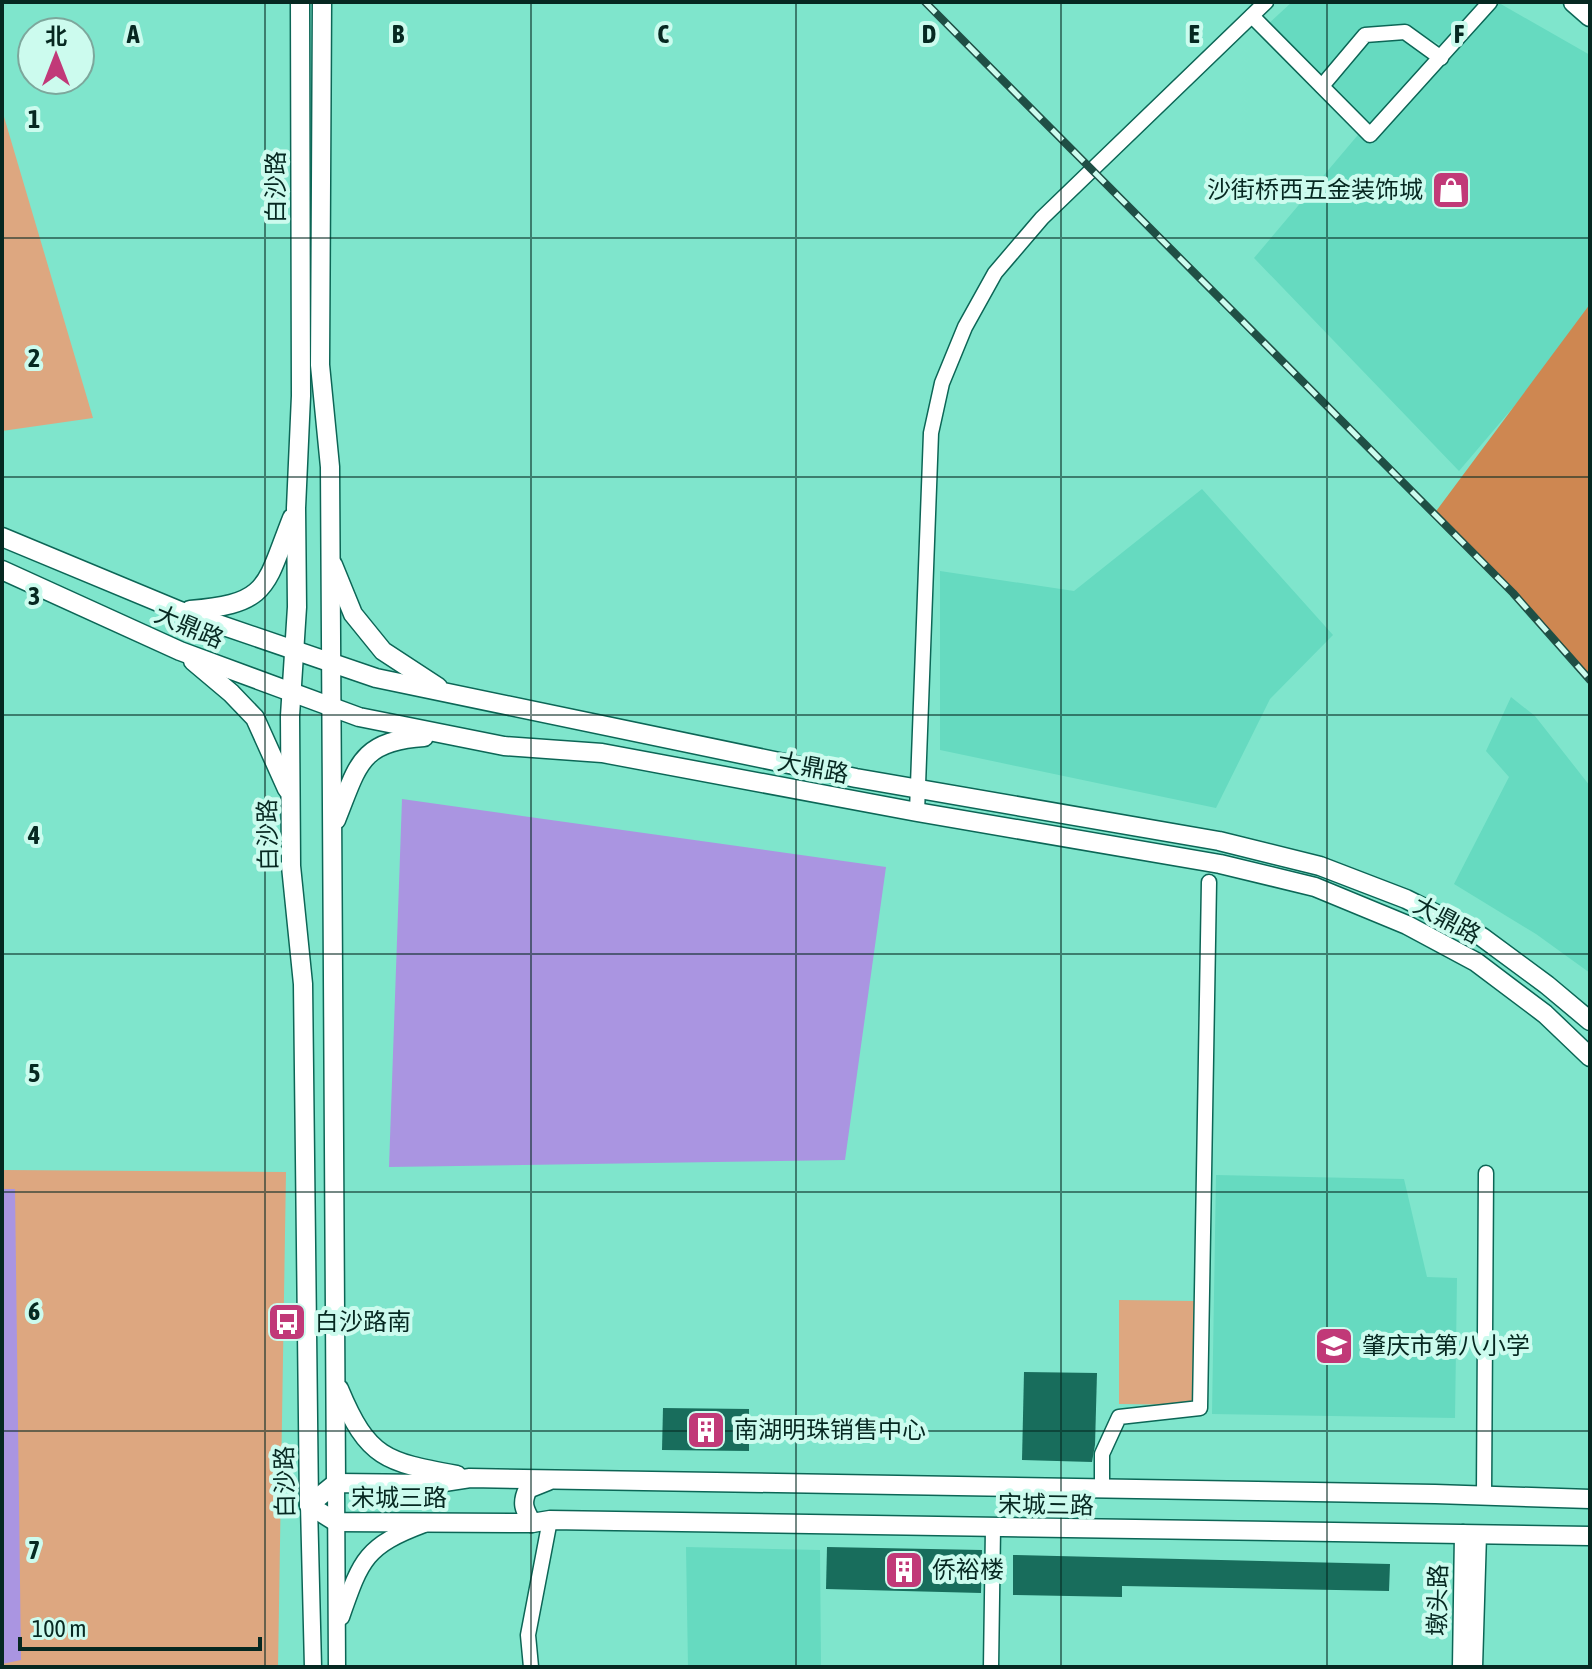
<svg xmlns="http://www.w3.org/2000/svg" width="1592" height="1669" font-family="'Asap Condensed','Noto Sans SC',sans-serif">
<style>
.built{fill:#66dac0}
.green{fill:#dda780}
.forest{fill:#ce8751}
.water{fill:#aa95e1}
.building{fill:#186d5c}
.lines{fill:none;stroke-linecap:round;stroke-linejoin:round}
.minor-casing{stroke:#0c6656;stroke-width:17}
.tertiary-casing{stroke:#0c6656;stroke-width:19}
.secondary-casing{stroke:#0c6656;stroke-width:21}
.primary-casing{stroke:#0c6656;stroke-width:23}
.minor{stroke:#fff;stroke-width:14}
.tertiary{stroke:#fff;stroke-width:16}
.secondary{stroke:#fff;stroke-width:18}
.primary{stroke:#fff;stroke-width:20}
.rail-casing{stroke:#1f4f45;stroke-width:8}
.rail{stroke:#ccfbee;stroke-width:5;stroke-dasharray:15;stroke-linecap:butt}
.grid{fill:none;stroke:#062821;stroke-width:2;stroke-opacity:0.55}
.labels{text-anchor:middle;stroke-width:8;stroke-linejoin:round;paint-order:stroke}
.street-label{font-size:24px;fill:#062821;stroke:#ccfbee}
.poi-label{font-size:24px;fill:#062821;stroke:#ccfbee;text-anchor:start}
.grid-label{font-size:26px;text-anchor:middle;font-weight:bold;fill:#062821;stroke:#ccfbee;stroke-width:8;stroke-linejoin:round;paint-order:stroke}
</style>
<rect width="100%" height="100%" fill="#7fe5cc"/>
<g class="built">
<polygon points="1292,2 1479,2 1441,45 1406,27 1365,35 1325,80 1266,26"/>
<polygon points="1499,3 1590,55 1590,317 1459,471 1254,258 1368,123 1333,86 1366,41 1404,39 1444,66"/>
<polygon points="1202,489 1333,635 1270,699 1216,808 940,750 940,571 1074,591"/>
<polygon points="1511,697 1535,716 1590,786 1590,973 1536,934 1454,884 1509,777 1486,751"/>
<polygon points="1216,1175 1404,1179 1427,1277 1457,1278 1455,1418 1212,1414"/>
<polygon points="686,1547 820,1550 821,1667 688,1667"/>
</g>
<g class="green">
<polygon points="2,110 93,418 2,431"/>
<polygon points="2,1170 286,1172 278,1667 2,1667"/>
<polygon points="1119,1300 1195,1301 1194,1405 1119,1404"/>
</g>
<polygon class="forest" points="1590,304 1590,680 1513,593 1434,514"/>
<g class="water">
<polygon points="402,799 886,867 845,1160 389,1167"/>
<polygon points="2,1189 15,1189 21,1660 2,1664"/>
</g>
<g class="building">
<polygon points="1024,1372 1097,1373 1095,1445 1092,1462 1022,1460"/>
<polygon points="663,1408 749,1409 749,1451 662,1450"/>
<polygon points="827,1547 982,1550 981,1593 826,1589"/>
<polygon points="1013,1555 1390,1564 1389,1591 1122,1586 1122,1597 1013,1595"/>
</g>
<g class="lines">
<g class="minor-casing">
<g id="minor">
<polyline points="1252,16 1370,135 1490,2"/>
<polyline points="1322,86 1365,35 1405,32 1441,58"/>
<polyline points="917,812 931,433 942,383 965,327 995,273 1042,218 1266,2"/>
<polyline points="1102,1489 1102,1454 1119,1417 1200,1408 1209,882"/>
<polyline points="1484,1495 1486,1173"/>
<polyline points="531,1667 528,1635 550,1520"/>
<polyline points="991,1667 993,1528"/>
</g>
</g>
<g class="tertiary-casing">
<g id="tertiary">
<polyline points="336,1483 337,1667"/>
<polyline points="309,1505 313,1667"/>
<path d="M341 1617C361 1560 365 1546 424 1524"/>
<polyline points="1461,1667 1463,1533"/>
<polyline points="1474,1667 1478,1534"/>
</g>
</g>
<g class="secondary-casing">
<g id="secondary">
<polyline points="300,2 301,396 296,508 297,607 290,716 291,866 303,984 309,1505"/>
<polyline points="322,2 320,365 330,467 336,1483"/>
<polyline points="2,537 180,611 376,678 856,778 1219,841 1320,866 1406,899 1482,937 1547,985 1590,1021"/>
<polyline points="333,565 353,614 383,651 438,687"/>
<polyline points="2,570 180,651 359,717 504,746 602,753 917,812 1220,864 1315,887 1407,925 1476,962 1545,1014 1590,1057"/>
<path d="M190 610C270 604 265 586 292 518"/>
<polyline points="193,661 231,693 255,718 287,789"/>
<path d="M336 820C358 766 359 741 424 737"/>
<path d="M339 1389C368 1459 386 1462 457 1475"/>
<polyline points="309,1505 336,1483 431,1484 470,1478 1435,1494 1590,1499"/>
<polyline points="309,1505 336,1522 532,1523 550,1520 1590,1536"/>
<path d="M532 1523C524 1509 521 1503 528 1489L548 1481"/>
</g>
</g>
<g class="primary-casing">
<polyline id="primary" points="1574,2 1590,16"/>
</g>
<use href="#minor" class="minor"/>
<use href="#tertiary" class="tertiary"/>
<use href="#secondary" class="secondary"/>
<use href="#primary" class="primary"/>
<g class="rail-casing">
<polyline id="rail" points="925,2 1513,593 1590,680"/>
</g>
<use href="#rail" class="rail"/>
</g>
<path class="grid" d="M265 2V1667M531 2V1667M796 2V1667M1061 2V1667M1327 2V1667M2 238H1590M2 477H1590M2 715H1590M2 954H1590M2 1192H1590M2 1431H1590"/>
<defs>
<g id="shop-square" transform="scale(2)"><rect x="-9" y="-9" width="18" height="18" rx="4" fill="#c13978" stroke="#ccfbee"/><path d="M-5-2.5h2.3a2.7 3.5 0 0 1 5.4 0H5L5.5 6h-11ZM-1.5-2.5h3a1.5 2.3 0 0 0-3 0Z" fill="#fff"/></g>
<g id="bus-square" transform="scale(2)"><rect x="-9" y="-9" width="18" height="18" rx="4" fill="#c13978" stroke="#ccfbee"/><path d="M-5-6H5V4H4V6H2V4H-2V6H-4V4H-5ZM-3.5-4V0h7V-4ZM-3.5 1.2v1.5H-2V1.2ZM2 1.2v1.5H3.5V1.2Z" fill="#fff"/></g>
<g id="school-square" transform="scale(2)"><rect x="-9" y="-9" width="18" height="18" rx="4" fill="#c13978" stroke="#ccfbee"/><path d="M0-5L7-2L0 1L-7-2ZM-4 1L0 2.5L4 1V4Q0 6-4 4Z" fill="#fff"/></g>
<g id="building-square" transform="scale(2)"><rect x="-9" y="-9" width="18" height="18" rx="4" fill="#c13978" stroke="#ccfbee"/><path d="M-4-6H4V6H1V3H-1V6H-4ZM-2.5-4.3h1.7v1.8h-1.7ZM.8-4.3h1.7v1.8H.8ZM-2.5-1h1.7V.8h-1.7ZM.8-1h1.7V.8H.8Z" fill="#fff"/></g>
</defs>
<g fill-rule="evenodd">
<use href="#shop-square" x="1451" y="190"/>
<use href="#bus-square" x="287" y="1322"/>
<use href="#school-square" x="1334" y="1346"/>
<use href="#building-square" x="706" y="1430"/>
<use href="#building-square" x="904" y="1570"/>
</g>
<g class="labels">
<g class="street-label">
<text transform="translate(276 187) rotate(-90)" y="8">白沙路</text>
<text transform="translate(189 627) rotate(23)" y="8">大鼎路</text>
<text transform="translate(813 768) rotate(11)" y="8">大鼎路</text>
<text transform="translate(268 835) rotate(-91)" y="8">白沙路</text>
<text transform="translate(1447 920) rotate(28)" y="8">大鼎路</text>
<text transform="translate(285 1482) rotate(-91)" y="8">白沙路</text>
<text x="399" y="1506">宋城三路</text>
<text transform="translate(1046 1505) rotate(1)" y="8">宋城三路</text>
<text transform="translate(1438 1600) rotate(-89)" y="8">墩头路</text>
</g>
<g class="poi-label">
<text x="1423" y="198" text-anchor="end">沙街桥西五金装饰城</text>
<text x="315" y="1330">白沙路南</text>
<text x="1362" y="1354">肇庆市第八小学</text>
<text x="734" y="1438">南湖明珠销售中心</text>
<text x="932" y="1578">侨裕楼</text>
</g>
</g>
<g class="grid-label">
<text x="133" y="43">A</text>
<text x="398" y="43">B</text>
<text x="663" y="43">C</text>
<text x="929" y="43">D</text>
<text x="1194" y="43">E</text>
<text x="1459" y="43">F</text>
<text x="34" y="128">1</text>
<text x="34" y="367">2</text>
<text x="34" y="605">3</text>
<text x="34" y="844">4</text>
<text x="34" y="1082">5</text>
<text x="34" y="1320">6</text>
<text x="34" y="1559">7</text>
</g>
<rect width="1592" height="1669" fill="none" stroke="#062821" stroke-width="8"/>
<g transform="translate(56 56)"><circle r="38" fill="#ccfbee" stroke="#7da79c" stroke-width="2"/>
<path d="M0-6L14 30L0 20L-14 30Z" fill="#c13978"/>
<text y="-12" font-size="22" font-weight="bold" text-anchor="middle" fill="#062821">北</text>
</g>
<path d="M20 1637v12h240v-12" fill="none" stroke="#062821" stroke-width="4"/>
<text x="32" y="1637" font-size="24" fill="#062821" stroke="#ccfbee" stroke-width="6" paint-order="stroke">100 m</text>
</svg>
